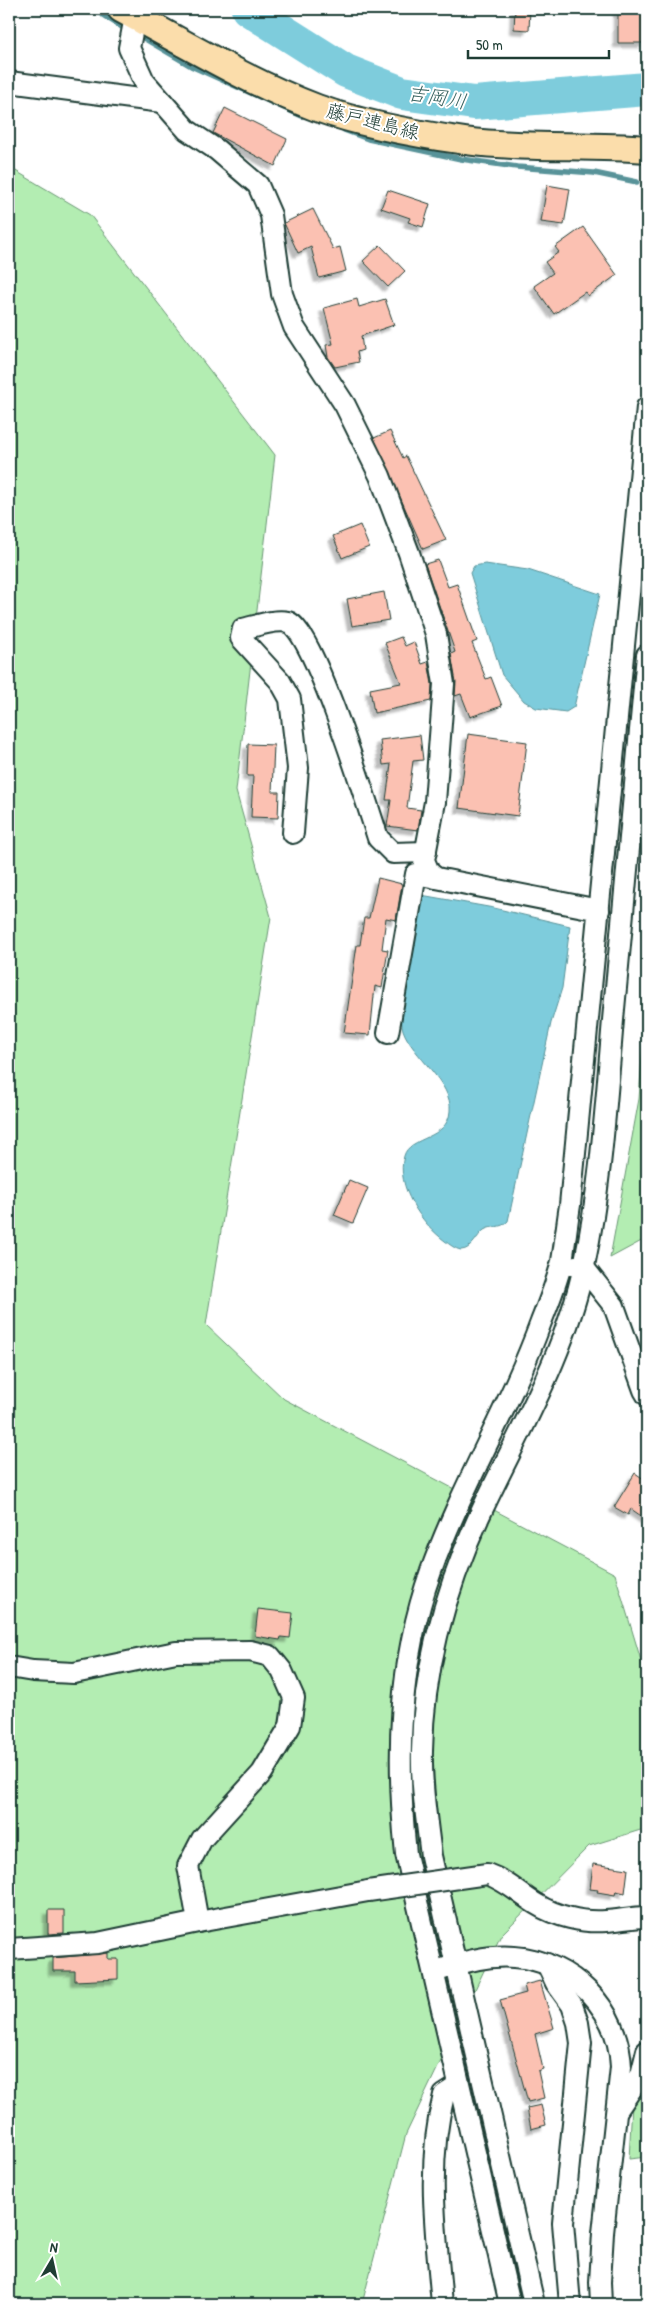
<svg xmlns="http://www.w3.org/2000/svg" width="656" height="2313" font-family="'Patrick Hand','Klee One',sans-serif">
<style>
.green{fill:#b3edb2;stroke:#699573}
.water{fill:#7eccdc;stroke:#589399}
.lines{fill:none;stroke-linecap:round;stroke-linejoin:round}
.stream{stroke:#589399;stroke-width:5.5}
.river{stroke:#7eccdc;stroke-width:34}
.building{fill:#fbc1b2;stroke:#1f3d34;filter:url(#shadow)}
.minor-casing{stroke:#1f3d34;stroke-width:24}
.major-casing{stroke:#1f3d34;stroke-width:30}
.minor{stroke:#fff;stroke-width:20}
.major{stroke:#fbddab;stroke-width:26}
.minor-bridge-casing{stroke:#1f3d34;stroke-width:24;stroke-linecap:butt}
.minor-bridge{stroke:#fff;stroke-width:20}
.labels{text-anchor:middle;stroke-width:4;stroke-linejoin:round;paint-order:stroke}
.street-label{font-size:19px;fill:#1f3d34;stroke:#fff}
.water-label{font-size:20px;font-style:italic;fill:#37615e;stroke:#fff}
</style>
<defs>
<filter id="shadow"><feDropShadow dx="-4.5" dy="4.5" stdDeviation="1" flood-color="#0004"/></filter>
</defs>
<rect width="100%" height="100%" fill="#fff"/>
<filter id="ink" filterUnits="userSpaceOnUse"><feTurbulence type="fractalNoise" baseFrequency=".02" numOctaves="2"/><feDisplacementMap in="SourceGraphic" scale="10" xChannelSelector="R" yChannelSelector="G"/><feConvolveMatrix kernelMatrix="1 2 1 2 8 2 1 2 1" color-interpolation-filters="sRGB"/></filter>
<g filter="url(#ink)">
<g class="green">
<polygon points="9,167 90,215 275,455 236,791 271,917 206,1325 284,1399 615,1574 647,1680 647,1828 589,1846 501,1935 406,2134 362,2304 9,2304"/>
<polygon points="647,987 647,1238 610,1258 639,1099"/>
<polygon points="647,2080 647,2157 629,2159 632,2104"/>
</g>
<g class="water">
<polygon points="485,564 528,570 600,594 574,707 566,712 536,708 524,701 502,675 470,573 474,566"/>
<path d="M421 895 494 908 570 926 562 988 551 1023 508 1221C501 1229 492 1225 484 1230 477 1235 472 1250 461 1250 455 1249 449 1244 445 1241 422 1224 395 1186 404 1156 409 1136 448 1140 450 1111 453 1083 412 1056 403 1030 396 1011 416 920 421 895Z"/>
</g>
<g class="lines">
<g class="stream">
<polyline points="93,9 125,29"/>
<polyline points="145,39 191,66 302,116"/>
<polyline points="344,130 368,139 461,159 517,167 594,173 637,182"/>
</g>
<polyline class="river" points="248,9 346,71 402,93 474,103 647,89"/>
</g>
<g class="building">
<polygon points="515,9 530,9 529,30 514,29"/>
<rect x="618" y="9" width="28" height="34"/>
<polygon points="225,108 287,139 275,166 213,133"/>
<polygon points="547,185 570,189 564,225 541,222"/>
<polygon points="388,190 430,204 423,227 408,222 410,218 381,208"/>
<polygon points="313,209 333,249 340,247 346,271 319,278 311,247 298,253 284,223"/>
<polygon points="583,227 617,275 588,296 585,292 554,314 534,286 553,273 545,262 559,252 555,247"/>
<polygon points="380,245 405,271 388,287 363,261"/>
<polygon points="357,299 359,307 385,299 394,325 361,336 363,350 357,352 359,362 335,367 328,357 326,345 333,344 324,308"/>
<polygon points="390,431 403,458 406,456 446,540 423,549 374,438"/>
<polygon points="360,525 369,547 342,558 333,536"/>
<polygon points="438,560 448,587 457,584 477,641 472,643 486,679 491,677 502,706 470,717 461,694 455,696 456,682 451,654 455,652 425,564"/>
<polygon points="384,592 389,620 352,626 347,599"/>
<polygon points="401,637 405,646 414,642 422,664 428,662 432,684 431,701 374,713 370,689 401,683 385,643"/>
<polygon points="468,734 527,742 518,816 459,808"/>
<polygon points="420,735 423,760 413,761 407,808 421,810 418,830 387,826 391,800 386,800 391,764 383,765 380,740"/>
<polygon points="248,744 274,745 272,792 279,792 278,818 251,817 253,776 247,776"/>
<polygon points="378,878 402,884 396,920 386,918 382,949 388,950 382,988 375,986 370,1035 344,1033 357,945 360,945 364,918 369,918"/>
<polygon points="349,1180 368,1188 353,1223 334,1215"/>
<polygon points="635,1473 647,1481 647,1520 631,1509 628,1515 614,1507"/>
<polygon points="258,1609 293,1613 290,1638 281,1637 280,1640 255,1636"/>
<polygon points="593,1864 628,1869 625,1893 616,1891 615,1895 597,1892 598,1890 590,1889"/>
<polygon points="48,1910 64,1910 64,1933 48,1934"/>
<polygon points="108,1953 108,1959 118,1959 118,1979 75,1981 75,1971 53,1971 53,1958"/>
<polygon points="540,1981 554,2028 535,2034 543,2069 538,2071 544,2098 528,2102 500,2000 526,1993 524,1985"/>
<polygon points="541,2105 546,2125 531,2129 527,2108"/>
</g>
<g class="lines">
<g class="minor-casing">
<g id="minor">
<polyline points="135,17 129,48 144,81 187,130 217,150 258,185 271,215 282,294 294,327 345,405 380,476 409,553 436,634 444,684 435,802 424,860 429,872 436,878"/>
<polyline points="9,82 162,102"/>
<path d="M293 833 298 768 290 699 280 681 241 638 243 629C256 626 274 619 288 622 313 628 368 807 378 838L393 853 426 852"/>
<polyline points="388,1033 416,874 599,910"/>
<polyline points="575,1266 584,1268 614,1306 644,1390 647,1395"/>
<polyline points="9,1667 33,1671 74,1673 176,1652 250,1651 270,1656 282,1671 294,1698 290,1726 262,1773 202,1839 188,1866 198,1922"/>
<path d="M487 1874C507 1881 518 1893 536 1904 555 1916 583 1923 606 1921 620 1920 633 1917 647 1917"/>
<polyline points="9,1949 98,1943 198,1922 368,1891"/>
<polyline points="547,1964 556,1983 572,2005 578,2023 581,2043 563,2223 570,2304"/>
<path d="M443 1969C465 1961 491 1955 514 1957 572 1961 619 2009 621 2067L603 2233 600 2282 601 2304"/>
<polyline points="618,2109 641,2075 647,2051"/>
<path d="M442 2304C436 2234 426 2164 444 2095L458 2086"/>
<path d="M510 2304 406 1854C396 1758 398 1663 431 1571 462 1485 510 1407 541 1322 549 1302 557 1282 562 1261 565 1243 567 1224 570 1205L647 407"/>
<path d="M534 2304 431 1856C427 1822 421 1786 422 1751 423 1665 447 1584 484 1506 521 1428 566 1352 584 1266 601 1186 606 1102 613 1020 624 898 635 776 647 655"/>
</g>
</g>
<g class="major-casing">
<path id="major" d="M121 9C184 43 250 83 317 108 364 125 416 134 465 141 525 149 587 144 647 149"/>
</g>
<use href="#minor" class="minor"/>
<use href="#major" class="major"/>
<g class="minor-bridge-casing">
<polyline id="minor-bridge" points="368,1891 487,1874"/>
</g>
<use href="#minor-bridge" class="minor-bridge"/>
</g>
</g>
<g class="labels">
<g class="street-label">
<text transform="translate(373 121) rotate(14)" y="7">藤戸連島線</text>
</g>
<g class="water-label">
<text transform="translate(437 97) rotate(9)" y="7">吉岡川</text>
</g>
</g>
<rect width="656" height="2313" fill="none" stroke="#fff" stroke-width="30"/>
<rect x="15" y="15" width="626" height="2283" fill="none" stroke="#1f3d34" stroke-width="2" filter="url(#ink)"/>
<g transform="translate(52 2260) rotate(9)" stroke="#ffffff" stroke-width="4" paint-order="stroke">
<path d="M0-4L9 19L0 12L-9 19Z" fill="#1f3d34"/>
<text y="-8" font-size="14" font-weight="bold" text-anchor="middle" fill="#1f3d34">N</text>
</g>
<path d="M468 50v8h141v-8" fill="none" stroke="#1f3d34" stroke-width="2.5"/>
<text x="476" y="50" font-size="15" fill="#1f3d34" stroke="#ffffff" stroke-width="4" paint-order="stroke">50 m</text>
</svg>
